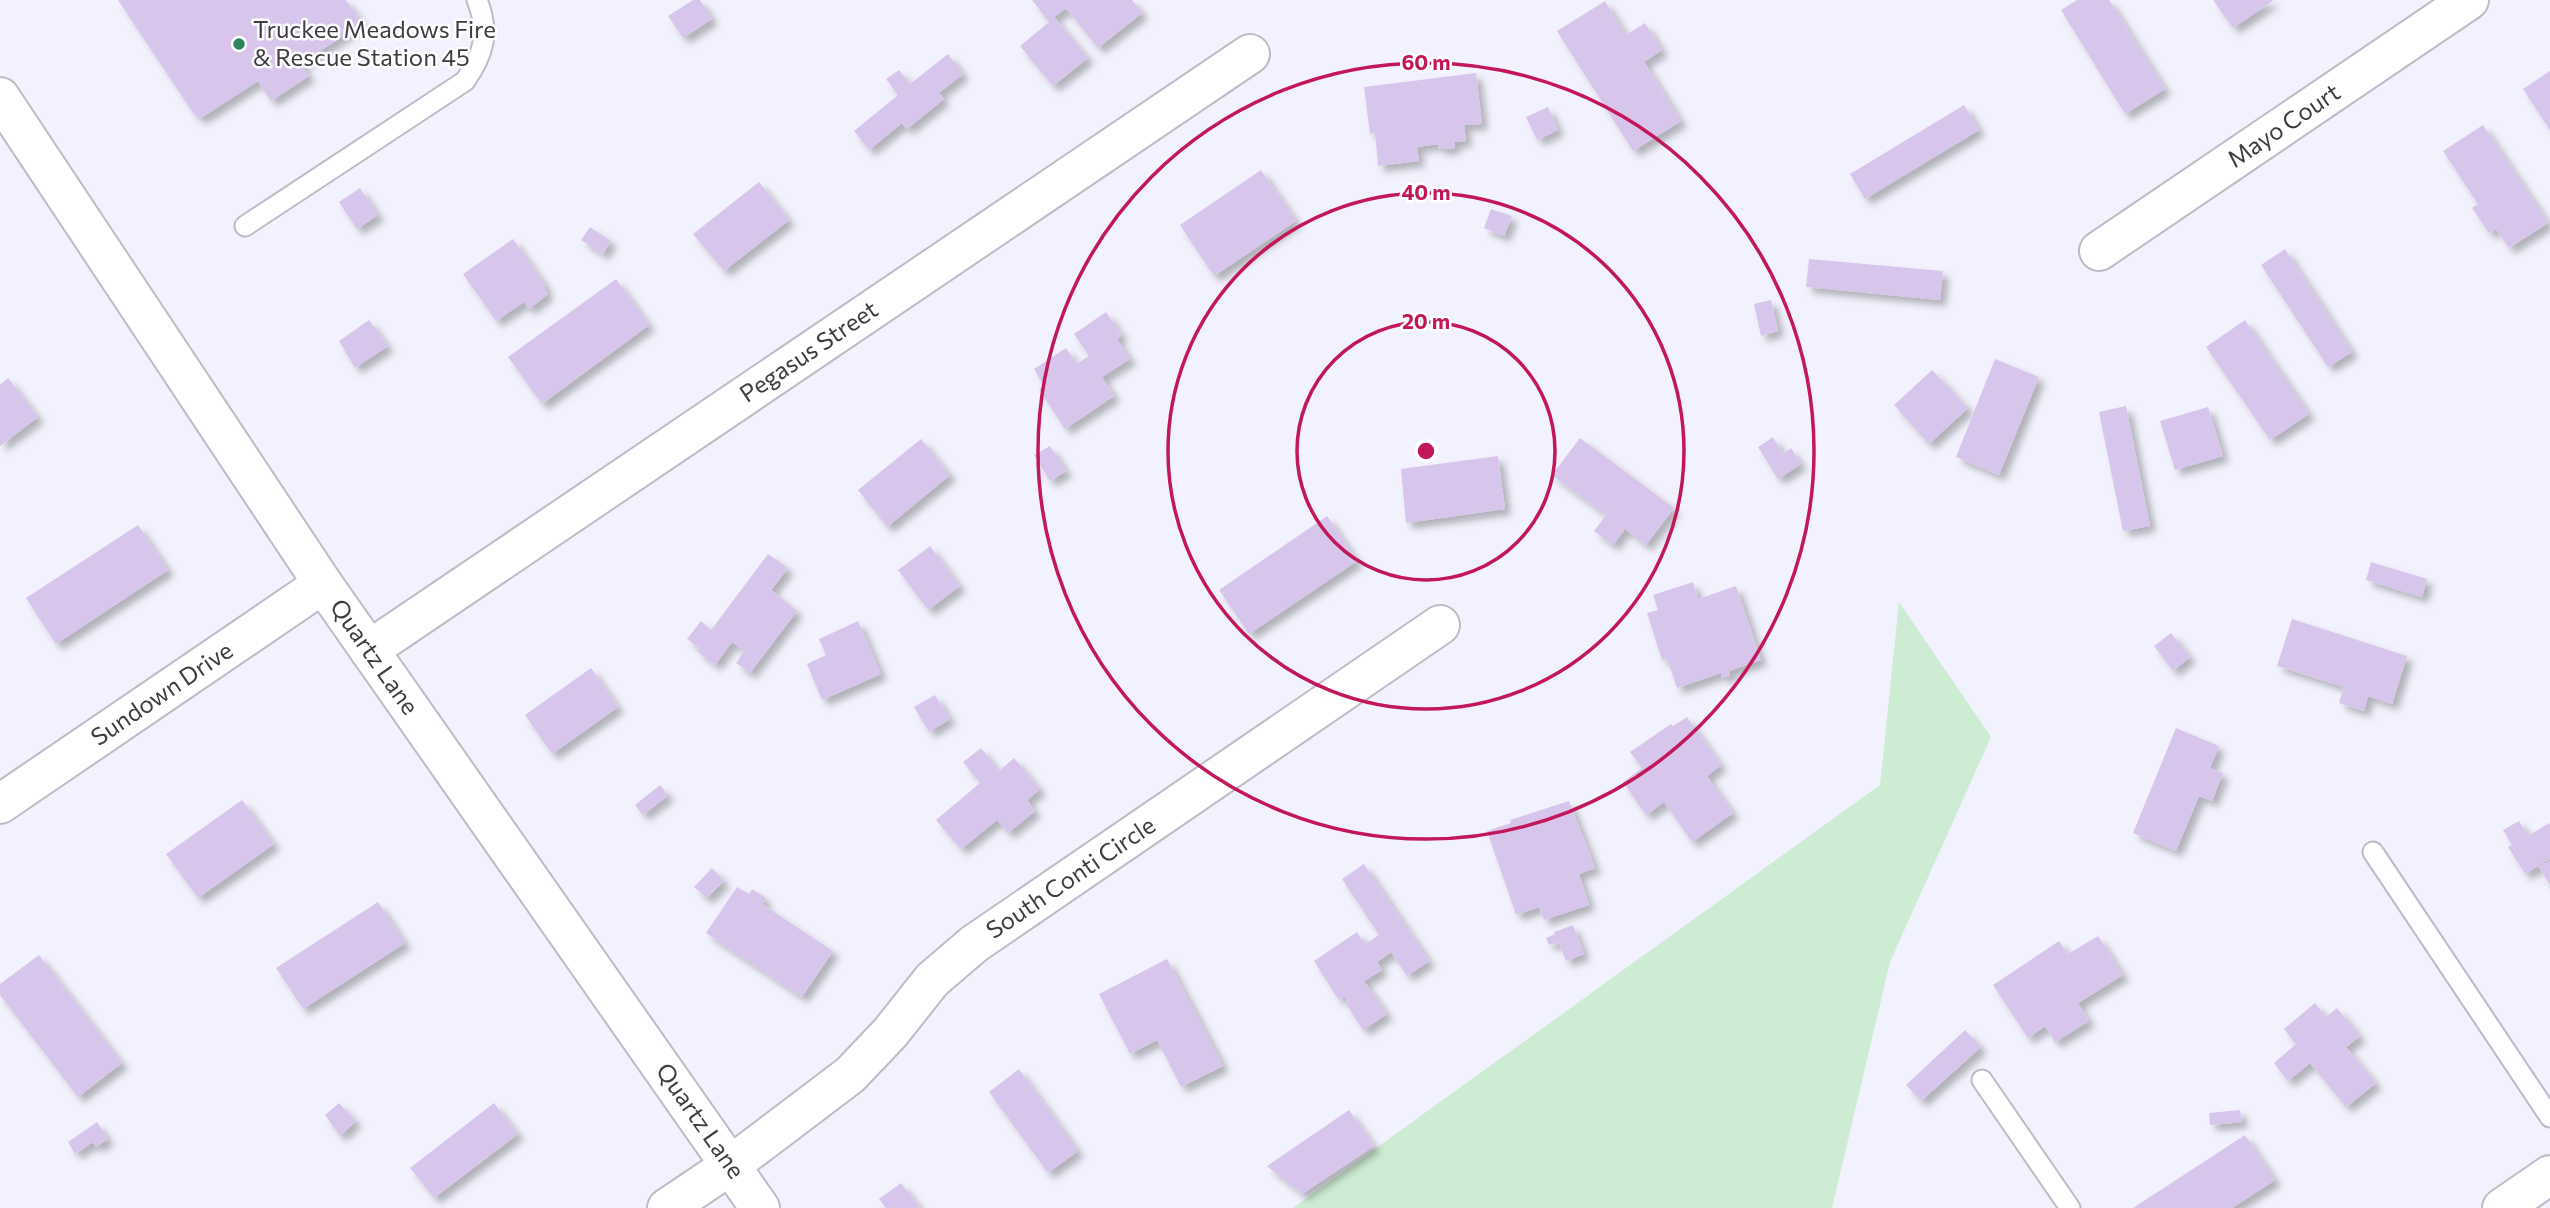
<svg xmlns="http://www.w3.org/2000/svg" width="2550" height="1208" font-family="Commissioner,sans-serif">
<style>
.green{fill:#cdecd3}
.building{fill:#d8c5eb;filter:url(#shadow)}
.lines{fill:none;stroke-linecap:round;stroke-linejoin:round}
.lane-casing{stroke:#bcbcc8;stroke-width:23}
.street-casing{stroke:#bcbcc8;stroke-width:42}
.lane{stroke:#fff;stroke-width:19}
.street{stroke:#fff;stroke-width:38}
.ring{fill:none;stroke:#c2185b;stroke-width:3.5}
.poi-dot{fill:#2d865a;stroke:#fff;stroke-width:2.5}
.labels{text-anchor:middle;stroke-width:5;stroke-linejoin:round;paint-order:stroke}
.poi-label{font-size:24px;fill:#3c3c41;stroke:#fff;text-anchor:start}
.street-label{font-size:24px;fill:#3c3c41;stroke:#fff}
.centre{fill:#c2185b;stroke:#fff;stroke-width:3.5}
.ring-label{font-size:21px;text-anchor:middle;font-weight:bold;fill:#c2185b;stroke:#fff;stroke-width:5;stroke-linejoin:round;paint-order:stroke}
</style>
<defs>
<filter id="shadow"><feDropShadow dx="6" dy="6" stdDeviation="3.5" flood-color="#0004"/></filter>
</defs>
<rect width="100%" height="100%" fill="#f2f2fe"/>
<polygon class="green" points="1899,602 1991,737 1890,962 1832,1208 1293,1208 1880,785"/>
<g class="building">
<polygon points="118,0 346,0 362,23 301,64 309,76 271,101 258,81 201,118 194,114"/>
<polygon points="693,0 700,0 712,19 683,38 668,16"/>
<polygon points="1032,0 1132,0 1142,13 1098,48 1066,8 1054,17 1088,58 1053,86 1020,46 1049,22"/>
<polygon points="2077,0 2109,0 2165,89 2125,114 2061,10"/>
<polygon points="2213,0 2274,0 2233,28"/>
<polygon points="1605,1 1626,35 1645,23 1662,50 1644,62 1681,121 1633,151 1557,31"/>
<polygon points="948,54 963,74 939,93 944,99 907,129 902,123 869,150 854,131 898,95 886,79 899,70 910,84"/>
<polygon points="2550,71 2550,130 2523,89"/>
<polygon points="1476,73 1482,124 1464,125 1466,141 1454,142 1455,148 1439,149 1438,144 1417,147 1419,161 1378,166 1375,133 1370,134 1364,87"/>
<polygon points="1964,105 1979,130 1865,199 1850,174"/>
<polygon points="1548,107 1558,130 1537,140 1526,117"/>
<polygon points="2483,125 2548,223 2509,248 2496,229 2489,233 2472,208 2478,204 2443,151"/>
<polygon points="1261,170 1296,221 1214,276 1180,225"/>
<polygon points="759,182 789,220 724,271 693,234"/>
<polygon points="360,188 378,215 357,229 339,202"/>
<polygon points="1491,209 1512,216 1504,236 1484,228"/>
<polygon points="590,227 611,241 603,254 581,240"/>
<polygon points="513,239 546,286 544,288 548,294 529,309 524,302 496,321 463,274"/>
<polygon points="2285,249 2352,352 2328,367 2261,265"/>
<polygon points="1809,259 1943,271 1940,300 1806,287"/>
<polygon points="616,279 649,325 542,404 508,357"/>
<polygon points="1771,300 1778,331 1761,336 1754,304"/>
<polygon points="1106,312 1122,335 1117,339 1130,359 1102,377 1114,396 1065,429 1039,389 1044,386 1034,369 1066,348 1077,364 1089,356 1074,334"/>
<polygon points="369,320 388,346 355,368 339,341"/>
<polygon points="2245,320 2309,414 2270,440 2206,347"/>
<polygon points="1995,359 2039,377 1999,475 1956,457"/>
<polygon points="1932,370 1968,408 1929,444 1894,405"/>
<polygon points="8,378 38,417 0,446 0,385"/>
<polygon points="2126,406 2150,526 2123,531 2099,412"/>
<polygon points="2208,407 2223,456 2175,470 2160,421"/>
<polygon points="1773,437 1783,454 1791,448 1801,464 1778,479 1758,447"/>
<polygon points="1580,438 1674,508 1646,545 1625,529 1613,545 1594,531 1606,515 1552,475"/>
<polygon points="921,439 950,475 887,527 858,490"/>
<polygon points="1050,446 1066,471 1050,481 1034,455"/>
<polygon points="1498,456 1505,509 1406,523 1401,469"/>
<polygon points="1327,516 1357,561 1249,634 1219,590"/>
<polygon points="138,525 168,570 56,644 26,598"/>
<polygon points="930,546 960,586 928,610 898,570"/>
<polygon points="768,554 788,568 771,590 797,611 750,673 736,663 744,651 732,642 715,665 697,651 699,648 687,639 701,621 711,630"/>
<polygon points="2371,562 2427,579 2422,597 2366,580"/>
<polygon points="1693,582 1698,599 1736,586 1761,660 1729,671 1730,676 1722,678 1721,673 1677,688 1667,658 1662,660 1647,613 1658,610 1653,595"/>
<polygon points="2292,619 2407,656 2392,704 2368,696 2364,711 2339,703 2344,687 2277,666"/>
<polygon points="858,621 881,674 822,700 807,664 826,655 819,639"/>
<polygon points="2171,633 2190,657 2173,671 2154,646"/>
<polygon points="591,668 618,707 552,754 525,715"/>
<polygon points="935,695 950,719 929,732 914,707"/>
<polygon points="1687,717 1721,765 1707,776 1733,813 1692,842 1664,802 1646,815 1623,782 1642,768 1630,752 1671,724 1673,726"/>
<polygon points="2176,728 2219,746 2210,768 2223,773 2212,801 2199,796 2176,851 2133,833"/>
<polygon points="981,748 999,771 1014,758 1040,789 1027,800 1035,811 1008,833 997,820 961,849 936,820 980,783 963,762"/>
<polygon points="660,785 668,795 643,815 635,805"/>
<polygon points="242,800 274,844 198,898 166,854"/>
<polygon points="1569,801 1595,868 1579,874 1589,905 1544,920 1539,907 1516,915 1487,831 1511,823 1510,820"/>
<polygon points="2519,821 2528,836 2549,823 2550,825 2550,859 2525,874 2508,847 2512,845 2503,830"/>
<polygon points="2550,861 2550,885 2539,867"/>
<polygon points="1364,864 1429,961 1407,976 1391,952 1377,962 1382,970 1364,981 1387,1014 1363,1030 1346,1004 1348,1002 1344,996 1339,1000 1314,961 1357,932 1365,944 1379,935 1342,879"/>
<polygon points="712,868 724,881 707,898 694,887"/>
<polygon points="737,887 749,894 752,889 766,898 762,904 833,951 802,997 706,933"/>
<polygon points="378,902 405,943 303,1009 276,968"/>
<polygon points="1573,925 1584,954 1566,961 1559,942 1549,945 1546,938 1555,934 1554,932"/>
<polygon points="2098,936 2123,975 2078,1003 2089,1021 2055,1042 2045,1026 2028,1038 1993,985 2059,941 2068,954"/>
<polygon points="39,955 122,1063 78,1097 0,995 0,984"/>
<polygon points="1167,959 1223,1066 1181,1087 1157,1040 1130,1054 1099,994"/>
<polygon points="2315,1003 2326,1017 2337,1008 2360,1036 2346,1047 2376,1083 2346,1107 2310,1063 2288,1081 2274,1063 2296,1044 2284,1029"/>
<polygon points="1965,1030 1981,1047 1921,1101 1906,1085"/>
<polygon points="1019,1069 1078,1151 1048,1173 989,1092"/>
<polygon points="339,1103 356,1121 340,1136 325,1115"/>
<polygon points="494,1103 518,1134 434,1198 410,1168"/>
<polygon points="1349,1110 1374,1146 1302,1194 1267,1166"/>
<polygon points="2240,1110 2242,1122 2210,1125 2209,1113"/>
<polygon points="97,1122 108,1139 96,1147 93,1142 75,1154 68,1142"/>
<polygon points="2245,1135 2275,1180 2232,1208 2133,1208"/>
<polygon points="901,1183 920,1208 886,1208 879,1199"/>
</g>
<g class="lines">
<g class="lane-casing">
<g id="lane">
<path d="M245 226 465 81C484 54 490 32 477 0"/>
<polyline points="2373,852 2550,1117"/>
<polyline points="1982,1080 2070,1208"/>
</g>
</g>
<g class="street-casing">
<g id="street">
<polyline points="0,97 323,584 760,1208"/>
<polyline points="2099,251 2469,0"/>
<polyline points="369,650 1250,54"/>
<polyline points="0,804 323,584"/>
<polyline points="667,1208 731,1165 850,1075 890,1033 932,980 974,944 1440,625"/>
<polyline points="2502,1208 2550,1175"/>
</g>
</g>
<use href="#lane" class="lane"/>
<use href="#street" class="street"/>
</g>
<g class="ring">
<circle cx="1426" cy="451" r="129"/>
<circle cx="1426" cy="451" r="258"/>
<circle cx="1426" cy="451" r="388"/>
</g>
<circle class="poi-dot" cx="239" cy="44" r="7"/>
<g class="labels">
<g class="poi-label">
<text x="253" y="38">Truckee Meadows Fire<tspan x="253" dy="28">&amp; Rescue Station 45</tspan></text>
</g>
<g class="street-label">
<text transform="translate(2284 126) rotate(-34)" y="8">Mayo Court</text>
<text transform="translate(809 352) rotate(-34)" y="8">Pegasus Street</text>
<text transform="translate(374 657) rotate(55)" y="8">Quartz Lane</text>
<text transform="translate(162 694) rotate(-34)" y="8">Sundown Drive</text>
<text transform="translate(1071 878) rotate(-34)" y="8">South Conti Circle</text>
<text transform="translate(700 1121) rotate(55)" y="8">Quartz Lane</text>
</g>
</g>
<circle cx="1426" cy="451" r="10" class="centre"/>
<g class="ring-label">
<text x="1426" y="70">60 m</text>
<text x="1426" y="200">40 m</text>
<text x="1426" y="329">20 m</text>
</g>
</svg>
